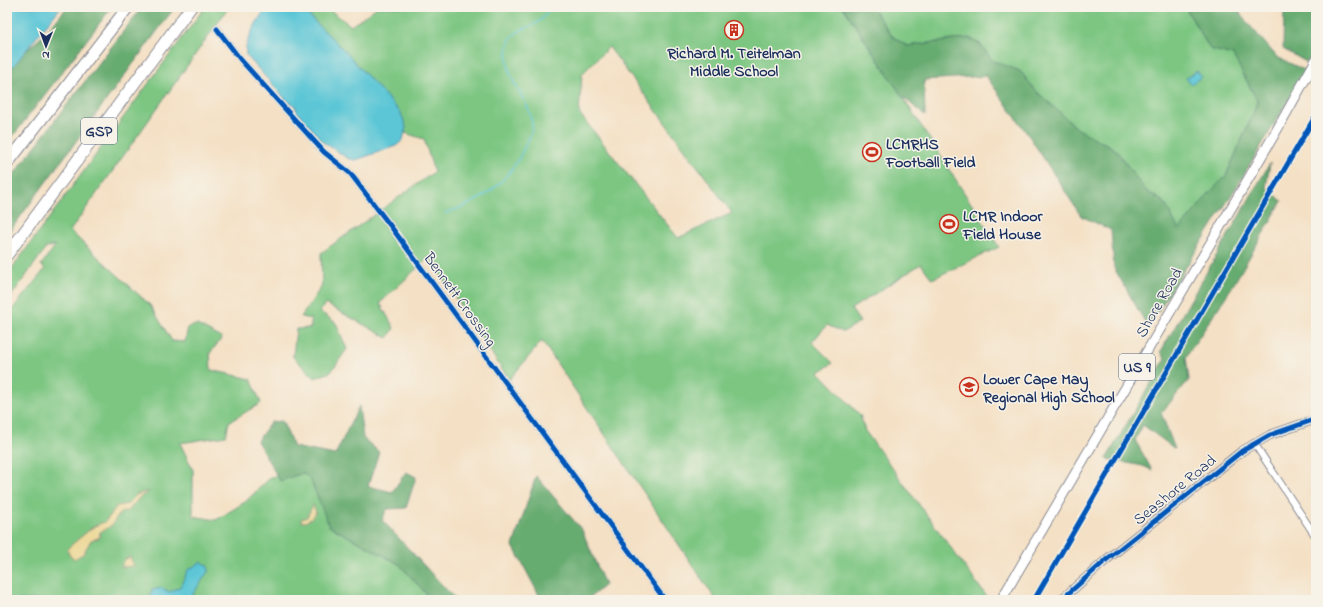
<svg xmlns="http://www.w3.org/2000/svg" width="1323" height="607" font-family="'Indie Flower',sans-serif">
<style>
.green{fill:#7dc682;stroke:#4c7a70;fill-rule:evenodd}
.forest{fill:#66ab70;stroke:#406d67}
.sand{fill:#eeda9e;stroke:#84847e}
.water{fill:#5cc6d6;stroke:#3c7a9a}
.lines{fill:none;stroke-linecap:round;stroke-linejoin:round}
.stream{stroke:#5cc6d6;stroke-width:1.5}
.street-casing{stroke:#888891;stroke-width:8}
.secondary-casing{stroke:#888891;stroke-width:10}
.primary-casing{stroke:#888891;stroke-width:11}
.highway-casing{stroke:#888891;stroke-width:13}
.street{stroke:#fff;stroke-width:6}
.secondary{stroke:#fff;stroke-width:8}
.primary{stroke:#fff;stroke-width:9}
.highway{stroke:#fff;stroke-width:11}
.cycleway-casing{stroke:#f7f3e8;stroke-width:8}
.cycleway{stroke:#0057b8;stroke-width:5}
.labels{text-anchor:middle;stroke-width:3;stroke-linejoin:round;paint-order:stroke}
.shield{fill:#f7f3e8;stroke:#5d6a87;stroke-width:1}
.shield-label{font-size:15px;font-weight:bold;fill:#1b2f5e}
.poi-label{font-size:16px;font-weight:bold;fill:#1b2f5e;stroke:#f7f3e8;text-anchor:start}
.street-label{font-size:16px;fill:#1b2f5e;stroke:#f7f3e8}
</style>
<rect width="100%" height="100%" fill="#f7f3e8"/>
<filter id="ink" filterUnits="userSpaceOnUse"><feTurbulence type="fractalNoise" baseFrequency=".025" numOctaves="2"/><feDisplacementMap in="SourceGraphic" scale="8" xChannelSelector="R" yChannelSelector="G"/><feConvolveMatrix kernelMatrix="1 2 1 2 8 2 1 2 1" color-interpolation-filters="sRGB"/></filter>
<filter id="wash" filterUnits="userSpaceOnUse"><feTurbulence type="fractalNoise" baseFrequency=".012" numOctaves="4" result="noise"/><feDisplacementMap in="SourceGraphic" scale="16" xChannelSelector="R" yChannelSelector="G"/><feGaussianBlur stdDeviation="0.9" result="paint"/><feColorMatrix in="noise" values="0 0 0 0 0 0 0 0 0 0 0 0 0 0 0 0 0 1.4 0 .05"/><feComposite in="paint" operator="in"/></filter>
<g filter="url(#wash)">
<rect width="100%" height="100%" fill="#f4e0c4"/>
<g class="green">
<polygon points="205,7 229,7 70,231 150,305 172,341 185,342 188,327 197,325 222,338 210,353 211,370 251,379 261,403 229,422 226,436 180,443 193,470 193,516 216,520 245,502 270,478 304,463 331,527 399,564 432,600 7,600 7,316 45,269 41,265 56,245 46,248 7,302 7,275"/>
<path d="M301 7H326L351 26 377 7H843L902 96 999 247 932 279 921 264 851 309 860 322 843 332 827 325 812 342 833 363 819 372 860 415 865 431 987 597 985 600H716L542 341 509 380 429 257 380 303 394 328 388 338 326 304 319 311 336 323 347 349 331 372 315 378 293 357 296 329 311 328V319L301 317 322 286 321 253 434 172 424 139 405 133 401 113ZM609 47 732 213 678 238 579 113 582 74Z"/>
<polygon points="872,7 1185,7 1210,49 1233,55 1258,102 1226,176 1211,191 1179,231 1164,202 1146,191 1115,149 1078,129 1036,91 1020,71 993,61 980,44 969,38 907,46 892,36"/>
</g>
<g class="forest">
<polygon points="67,7 112,7 7,144 7,74 12,63 46,33"/>
<polygon points="142,7 175,7 7,235 7,183"/>
<polygon points="843,7 872,7 892,36 907,46 969,38 980,44 993,61 1020,71 1036,91 1078,129 1115,149 1146,191 1164,202 1179,230 1211,191 1226,176 1258,102 1233,55 1210,49 1185,7 1241,7 1240,14 1277,57 1306,71 1236,188 1148,327 1114,268 1111,230 1081,216 1031,139 986,76 924,80 925,116 902,96"/>
<polygon points="1284,7 1316,7 1316,48 1308,63 1283,49"/>
<polygon points="1270,163 1266,187 1282,201 1232,287 1186,357 1189,380 1161,413 1175,449 1143,425 1135,440 1152,470 1143,466 1106,459 1165,359 1161,351"/>
<polygon points="359,406 363,438 379,452 368,486 392,492 406,472 416,477 406,508 387,509 382,520 456,600 432,600 399,564 329,526 311,481 303,473 280,481 257,441 271,422 282,421 294,447 335,455"/>
<polygon points="536,476 582,530 605,585 587,600 536,600 540,597 513,546"/>
</g>
<g class="sand">
<polygon points="149,491 139,498 128,511 120,513 111,526 100,532 99,538 91,540 83,554 74,559 70,556 67,550 70,546 93,527 106,521 117,506 128,504 136,495"/>
<path d="M313 505 316 512C312 517 310 522 302 522L301 519 307 517Z"/>
<polygon points="130,557 134,566 121,567 124,560"/>
</g>
<g class="water">
<polygon points="7,7 61,7 7,74"/>
<path d="M267 7H300L342 48 401 113 406 127 403 140 396 146 356 160 349 159 323 142 297 112 295 106 286 100 246 55C243 42 259 18 267 7Z"/>
<polygon points="1197,71 1201,77 1191,84 1186,78"/>
<polygon points="201,562 207,565 209,570 189,600 149,600 152,590 161,588 170,592 180,587 188,570"/>
</g>
<g class="lines">
<path class="stream" d="M445 213C483 202 509 182 525 146 529 139 533 131 532 123 528 93 502 81 508 46 512 23 542 32 549 7"/>
</g>
</g>
<g filter="url(#ink)">
<g class="lines">
<g class="street-casing">
<g id="street">
<polyline points="217,29 240,59 324,152 350,173 392,228 665,600"/>
<polyline points="1254,443 1316,537"/>
</g>
</g>
<g class="secondary-casing">
<polyline id="secondary" points="1061,600 1106,560 1242,451 1270,435 1316,419"/>
</g>
<g class="primary-casing">
<polyline id="primary" points="1001,600 1274,135 1316,60"/>
</g>
<g class="highway-casing">
<g id="highway">
<polyline points="7,164 128,7"/>
<polyline points="7,255 191,7"/>
</g>
</g>
<use href="#street" class="street"/>
<use href="#secondary" class="secondary"/>
<use href="#primary" class="primary"/>
<use href="#highway" class="highway"/>
<g class="cycleway-casing">
<g id="cycleway">
<polyline points="217,29 240,59 324,152 350,173 392,228 665,600"/>
<polyline points="1034,600 1316,115"/>
<polyline points="1061,600 1106,560 1242,451 1270,435 1316,419"/>
</g>
</g>
<use href="#cycleway" class="cycleway"/>
</g>
</g>
<defs>
<g id="building-ring" transform="scale(1)"><circle r="9.5" fill="#f7f3e8" stroke="#c8321e" stroke-width="1.5"/><path d="M-4-6H4V6H1V3H-1V6H-4ZM-2.5-4.3h1.7v1.8h-1.7ZM.8-4.3h1.7v1.8H.8ZM-2.5-1h1.7V.8h-1.7ZM.8-1h1.7V.8H.8Z" fill="#c8321e"/></g>
<g id="stadium-ring" transform="scale(1)"><circle r="9.5" fill="#f7f3e8" stroke="#c8321e" stroke-width="1.5"/><path d="M0-5a6.5 5 0 1 0 0 10a6.5 5 0 1 0 0-10ZM-3.5-1.8h7v3.6h-7Z" fill="#c8321e"/></g>
<g id="school-ring" transform="scale(1)"><circle r="9.5" fill="#f7f3e8" stroke="#c8321e" stroke-width="1.5"/><path d="M0-5L7-2L0 1L-7-2ZM-4 1L0 2.5L4 1V4Q0 6-4 4Z" fill="#c8321e"/></g>
</defs>
<g fill-rule="evenodd">
<use href="#building-ring" x="734" y="30"/>
<use href="#stadium-ring" x="872" y="152"/>
<use href="#stadium-ring" x="949" y="224"/>
<use href="#school-ring" x="969" y="387"/>
</g>
<g class="labels">
<g class="shield">
<rect x="81" y="118" width="36" height="26" rx="3"/>
<rect x="1119" y="354" width="36" height="26" rx="3"/>
</g>
<g class="shield-label">
<text x="99" y="136">GSP</text>
<text x="1137" y="372">US 9</text>
</g>
<g class="poi-label">
<text x="734" y="58" text-anchor="middle">Richard M. Teitelman<tspan x="734" dy="18">Middle School</tspan></text>
<text x="886" y="149">LCMRHS<tspan x="886" dy="18">Football Field</tspan></text>
<text x="963" y="221">LCMR Indoor<tspan x="963" dy="18">Field House</tspan></text>
<text x="983" y="384">Lower Cape May<tspan x="983" dy="18">Regional High School</tspan></text>
</g>
<g class="street-label">
<text transform="translate(461 299) rotate(54)" y="6">Bennett Crossing</text>
<text transform="translate(1158 302) rotate(-60)" y="6">Shore Road</text>
<text transform="translate(1174 489) rotate(-39)" y="6">Seashore Road</text>
</g>
</g>
<rect width="1323" height="607" fill="none" stroke="#f7f3e8" stroke-width="24"/>
<g transform="translate(46 46) rotate(181)" stroke="#f7f3e8" stroke-width="3" paint-order="stroke">
<path d="M0-3L7 15L0 10L-7 15Z" fill="#1b2f5e"/>
<text y="-6" font-size="11" font-weight="bold" text-anchor="middle" fill="#1b2f5e">N</text>
</g>
</svg>
